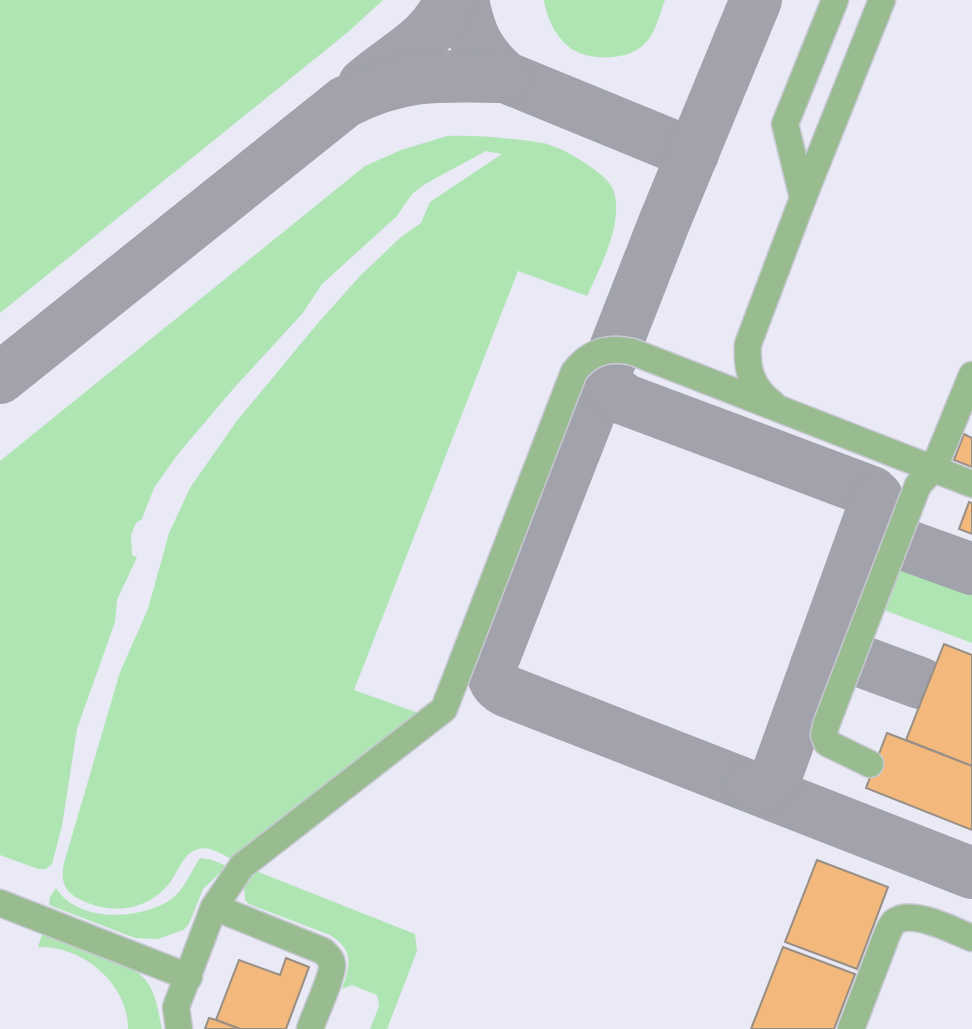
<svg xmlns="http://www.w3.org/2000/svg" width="972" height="1029" font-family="'Source Sans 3',sans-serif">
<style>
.green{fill:#afe4b3}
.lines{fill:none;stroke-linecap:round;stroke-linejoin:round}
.taxiway{stroke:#a1a2ab;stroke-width:52}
.building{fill:#f2b87c;stroke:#978e85;stroke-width:2}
.minor-casing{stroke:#c7c8d3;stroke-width:29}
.minor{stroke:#98bc8f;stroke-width:26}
</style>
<rect width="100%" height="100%" fill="#e9eaf6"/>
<g class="green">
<polygon points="0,0 383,0 348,32 0,313"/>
<path d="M544 0H665C659 16 655 37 641 47 623 61 587 61 569 47 555 36 546 16 544 0Z"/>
<path d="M447 136C477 135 512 138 543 143 560 146 606 172 613 189 625 221 600 268 587 296L518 271 354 690 424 715 233 860C222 854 210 846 198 849 183 854 179 870 171 881 148 913 106 916 74 896 62 888 61 876 64 863L120 672 148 609 169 533 190 488 236 422 318 323 360 276 401 237 421 223 430 202 502 154 486 151 425 184 412 194 396 217 322 284 302 314 234 388 178 454 154 488 142 519 136 523 131 535 132 555 137 557 117 600 115 622 77 729 62 826 52 864 46 869H38L0 855V461L365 166 401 150Z"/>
<polygon points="895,555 972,583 972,643 876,607"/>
<path d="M200 858 212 860 227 866 203 889 189 924 183 930 158 939 135 938 49 905 50 897 56 888C77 922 136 920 167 902 185 891 189 874 200 858Z"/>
<path d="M256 871 415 934 417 951 387 1029H370L379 1006 377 995 352 985 342 989C350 964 355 951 330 935L249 904 245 900 244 882Z"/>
<path d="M43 931C71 942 130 958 147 982 157 995 158 1013 162 1029H128C128 983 82 945 38 947Z"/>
</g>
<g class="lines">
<g class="taxiway">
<path d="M463 0C470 35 478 53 505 77L693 154"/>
<path d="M756 0 664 223 492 663C491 676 495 685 506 691L972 873"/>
<path d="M364 84C397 55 432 42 450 0"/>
<path d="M607 367C604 383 613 392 626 400L872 492C887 506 879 522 889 539L972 569"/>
<path d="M0 378 345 102C404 72 441 76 505 77"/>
<polyline points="816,665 827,656 841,654 920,683"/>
<polyline points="752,786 767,785 777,774 877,497"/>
</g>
</g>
<g class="building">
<polygon points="964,434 972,438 972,467 954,460"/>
<polygon points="969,502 972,503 972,534 959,529"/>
<polygon points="944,644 972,655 972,766 906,740"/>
<polygon points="887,733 972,766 972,830 866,788"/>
<polygon points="817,860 888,887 857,969 785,942"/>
<polygon points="783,947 855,974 834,1029 751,1029"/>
<polygon points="286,958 309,967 286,1029 240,1029 216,1020 239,960 280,975"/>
<polygon points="209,1018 216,1020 240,1029 205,1029"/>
</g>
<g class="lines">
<g class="minor-casing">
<g id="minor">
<polyline points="803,198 785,124 835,0"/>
<path d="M773 404C752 388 746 370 748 344L803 198 882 0"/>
<polyline points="870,764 827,743 824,735 826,725 918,485 934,468 972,375"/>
<polyline points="0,903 189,977"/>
<path d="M214 907 242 866 444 709 574 372C589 352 609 346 633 352L972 484"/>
<path d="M179 1029 176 1007 214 907 323 951C327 955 332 959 332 965 333 976 314 1016 310 1029"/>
<path d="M851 1029 888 932C888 931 893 923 894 922 912 908 954 931 972 938"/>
</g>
</g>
<use href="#minor" class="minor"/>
</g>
</svg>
